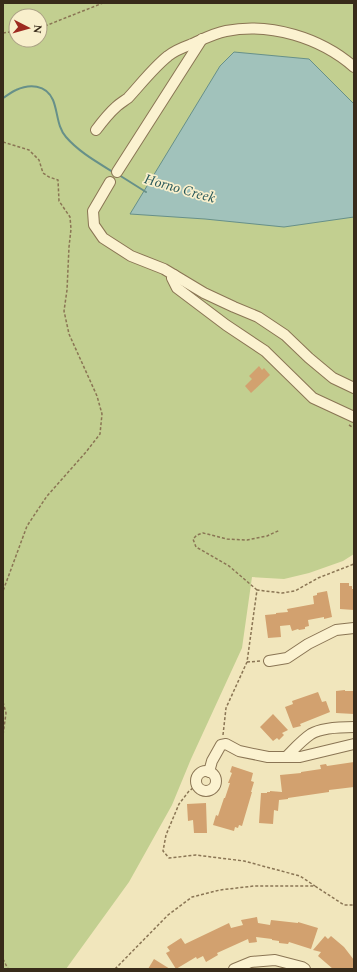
<svg xmlns="http://www.w3.org/2000/svg" width="357" height="972" font-family="Spectral,serif">
<style>
.green{fill:#c2cf90;fill-rule:evenodd}
.water{fill:#a1c2bb;stroke:#679089}
.lines{fill:none;stroke-linecap:round;stroke-linejoin:round}
.stream{stroke:#679089;stroke-width:2}
.building{fill:#d2a16f}
.minor-casing{stroke:#8a7554;stroke-width:12}
.path{stroke:#8a7554;stroke-width:1.5;stroke-dasharray:3 2;stroke-linecap:butt}
.minor{stroke:#fbf2d0;stroke-width:10}
.labels{text-anchor:middle;stroke-width:3.5;stroke-linejoin:round;paint-order:stroke}
.water-label{font-size:14px;font-style:italic;fill:#285859;stroke:#f8efcc}
</style>
<rect width="100%" height="100%" fill="#f1e6bc"/>
<path class="green" d="M3 3H354V554L343 561 309 573 284 579 252 577 242 648 191 759 172 805 129 882 66 969H3ZM16 16H40V40H16Z"/>
<polygon class="water" points="234,52 309,59 354,104 354,217 284,227 205,219 130,214 220,66"/>
<g class="lines">
<g class="stream">
<path d="M3 98C7 96 11 92 16 90 29 84 46 84 53 100 58 112 57 127 66 137 79 152 97 162 113 172"/>
<polyline points="119,175 146,192"/>
</g>
</g>
<g class="building">
<polygon points="259,366 262,370 264,368 270,375 251,393 245,386 252,379 249,376"/>
<polygon points="340,583 349,583 349,586 352,586 352,589 354,589 354,610 340,609"/>
<polygon points="327,591 332,617 324,619 324,617 308,620 309,626 305,627 305,629 299,630 298,629 292,631 290,625 280,626 281,637 268,638 265,615 276,614 276,613 288,612 287,609 314,604 313,596 317,595 317,593"/>
<polygon points="345,690 345,691 354,691 354,714 336,713 336,691"/>
<polygon points="318,692 322,702 326,701 330,712 300,724 301,726 293,728 285,707 293,704 292,701"/>
<polygon points="273,714 288,730 282,733 284,735 279,740 277,738 273,741 260,727"/>
<polygon points="354,762 354,787 329,790 329,792 288,798 288,799 279,800 278,811 274,810 273,824 259,823 261,793 267,793 267,792 270,792 270,791 282,792 280,775 301,773 301,772 321,769 320,765 326,764 327,766"/>
<polygon points="232,766 253,773 251,781 254,782 251,792 252,792 242,826 239,825 238,828 235,827 234,831 213,825 216,815 218,816 224,798 225,798 230,783 228,783 232,773 230,772"/>
<polygon points="206,803 207,833 194,833 193,820 188,821 187,804"/>
<polygon points="257,917 258,923 270,925 271,920 298,923 298,922 318,928 311,949 289,942 288,944 279,943 279,941 272,940 272,939 256,937 257,942 249,943 248,939 217,953 218,955 206,962 203,956 197,959 196,957 176,969 166,953 170,951 167,947 181,938 185,944 229,923 231,928 243,925 241,920"/>
<polygon points="325,936 328,939 331,936 344,947 354,960 354,969 333,969 318,956 321,952 313,950"/>
<polygon points="154,959 170,969 148,969"/>
</g>
<g class="lines">
<g class="minor-casing">
<g id="minor">
<path d="M96 130C102 122 108 114 116 107 119 104 124 101 128 98 141 84 153 68 168 56 175 50 184 47 192 44 203 39 215 33 226 31 270 22 321 38 354 67"/>
<polyline points="117,172 202,39"/>
<polyline points="110,182 93,211 94,225 103,238 131,256 164,269 174,275 172,278 177,288 226,325 265,351 313,398 354,417"/>
<polyline points="174,275 204,293 234,307 258,317 285,335 309,358 333,378 354,388"/>
<polyline points="269,661 287,658 308,644 336,630 354,628"/>
<path d="M286 757C294 749 302 740 311 734 321 728 343 727 354 727"/>
<circle cx="206" cy="781" r="10"/>
<polyline points="209,772 212,761 221,745 226,744 239,751 268,757 300,757 354,744"/>
<polyline points="234,969 251,962 275,960 302,967 305,969"/>
</g>
</g>
<g class="path">
<polyline points="40,27 45,26 103,3"/>
<polyline points="3,33 16,31"/>
<polyline points="3,142 29,150 39,160 43,173 49,177 58,180 59,201 70,217 71,229 69,247 67,290 64,311 69,334 97,396 102,414 100,434 86,452 47,496 27,526 3,591"/>
<polyline points="349,425 354,428"/>
<polyline points="257,590 229,566 196,547 193,539 197,535 203,533 227,539 247,540 267,536 280,530"/>
<polyline points="247,662 261,661"/>
<polyline points="3,702 6,713 3,735"/>
<polyline points="223,735 226,708 247,662 257,590 282,593 295,591 318,578 354,564"/>
<polyline points="197,785 189,791 179,804 166,835 163,851 169,858 196,855 244,861 300,876 315,886"/>
<polyline points="3,959 8,969"/>
<polyline points="115,969 168,915 192,897 220,890 254,886 315,886 344,905 354,905"/>
</g>
<use href="#minor" class="minor"/>
</g>
<g class="labels">
<g class="water-label">
<text transform="translate(180 188) rotate(16)" y="5">Horno Creek</text>
</g>
</g>
<rect width="357" height="972" fill="none" stroke="#382b1a" stroke-width="8"/>
<g transform="translate(28 28) rotate(96)"><circle r="19" fill="#f8efcc" stroke="#aba185"/>
<path d="M0-3L7 15L0 10L-7 15Z" fill="#9d2a20"/>
<text y="-6" font-size="11" font-weight="bold" text-anchor="middle" fill="#382b1a">N</text>
</g>
</svg>
